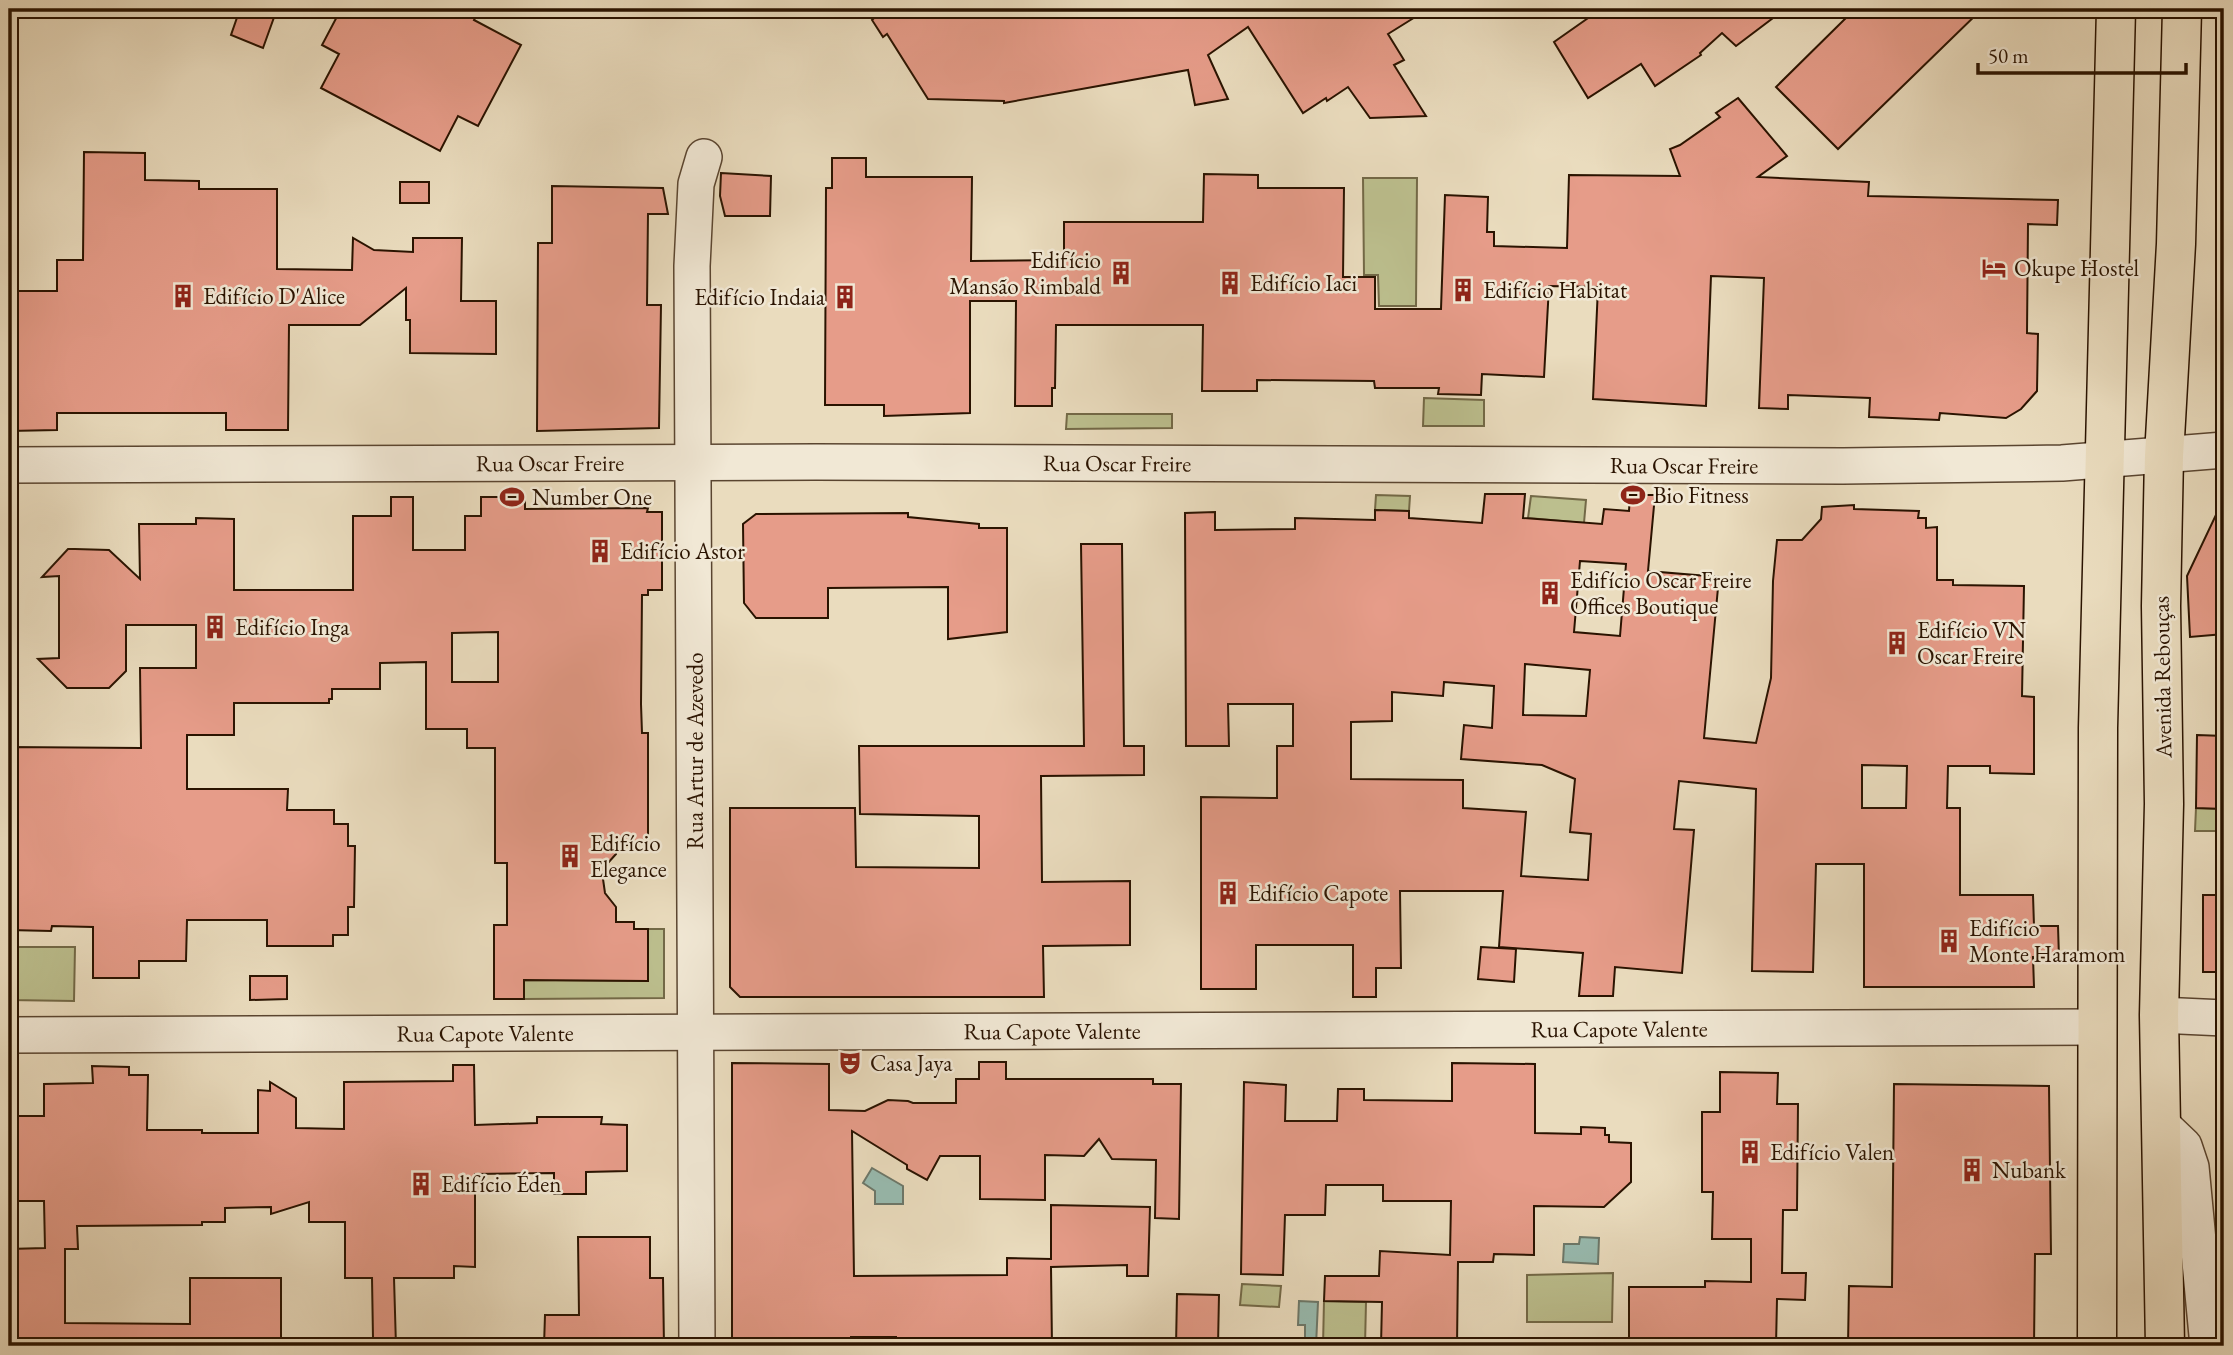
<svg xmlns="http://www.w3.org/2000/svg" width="2233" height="1355" font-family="'EB Garamond',serif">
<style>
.green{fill:#bcbf8e;stroke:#736947;stroke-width:2}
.water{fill:#98bcb1;stroke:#6c786a;stroke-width:2}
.building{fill:#e69c89;stroke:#2a1300;stroke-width:2;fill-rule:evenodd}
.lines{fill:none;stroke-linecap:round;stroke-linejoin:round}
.minor-casing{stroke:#5a4530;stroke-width:38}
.major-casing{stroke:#2a1300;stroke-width:41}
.minor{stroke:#f1e8d5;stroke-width:35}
.major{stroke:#eadcbe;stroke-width:38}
.labels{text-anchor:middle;stroke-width:5;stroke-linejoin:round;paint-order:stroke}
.poi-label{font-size:23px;fill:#2a1300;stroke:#f1e8d5;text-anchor:start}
.street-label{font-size:23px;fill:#2a1300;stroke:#f1e8d5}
</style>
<rect width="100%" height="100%" fill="#eadcbe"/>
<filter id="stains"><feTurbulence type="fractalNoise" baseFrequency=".00286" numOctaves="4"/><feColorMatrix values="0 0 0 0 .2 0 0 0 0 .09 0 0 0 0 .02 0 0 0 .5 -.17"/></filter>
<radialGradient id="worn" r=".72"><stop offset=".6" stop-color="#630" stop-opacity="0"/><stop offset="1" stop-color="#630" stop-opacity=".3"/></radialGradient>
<g class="green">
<polygon points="1363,178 1417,178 1416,306 1379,306 1378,275 1364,275"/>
<polygon points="1424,398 1484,400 1484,426 1423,426"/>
<polygon points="1067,414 1172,414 1172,428 1066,429"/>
<polygon points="1376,495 1410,496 1409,511 1375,510"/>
<polygon points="1531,496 1586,500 1584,523 1528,518"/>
<polygon points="2196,808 2224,809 2224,831 2195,831"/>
<polygon points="648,929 664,929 664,998 524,999 524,980 648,981"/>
<polygon points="9,947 75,947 74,1001 9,1000"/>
<polygon points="1613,1273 1612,1322 1527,1322 1527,1275"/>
<polygon points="1242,1284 1281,1286 1279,1307 1240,1305"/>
<polygon points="1324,1301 1366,1302 1365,1346 1323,1346"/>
</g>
<g class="water">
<polygon points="872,1168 903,1186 903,1204 875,1204 875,1191 863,1183"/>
<polygon points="1580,1237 1599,1238 1598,1264 1563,1262 1564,1244 1579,1244"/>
<polygon points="1299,1301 1318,1302 1316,1346 1305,1346 1305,1325 1298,1325"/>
</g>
<g class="building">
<polygon points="240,9 277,9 263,48 231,35"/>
<polygon points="341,9 480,9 474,20 521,45 478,126 458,116 440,151 321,88 339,54 322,45"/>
<polygon points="870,9 1428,9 1388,34 1404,60 1394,65 1426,116 1370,118 1348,87 1327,101 1326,98 1303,113 1248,27 1208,55 1228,99 1195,105 1188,70 1004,103 1004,101 928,99 887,34 883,37 872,20 875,17"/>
<polygon points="1601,9 1785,9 1736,46 1722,33 1700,53 1701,55 1655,86 1641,64 1588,98 1554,42"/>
<polygon points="1855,9 1982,9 1838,149 1776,87"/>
<polygon points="1738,98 1787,156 1758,177 1869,182 1868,196 2058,200 2057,225 2028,224 2027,333 2038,334 2037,391 2021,409 2006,418 1940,413 1939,420 1869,417 1870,398 1788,395 1788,409 1759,408 1764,278 1711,276 1706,406 1593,399 1598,287 1549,286 1544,377 1482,374 1481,395 1438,394 1439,388 1375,388 1374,381 1257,380 1257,391 1202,391 1203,325 1056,325 1055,388 1052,388 1052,406 1015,406 1016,301 970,301 970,413 884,416 884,405 825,405 826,188 832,188 832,158 866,158 866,177 972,177 971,261 1064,260 1064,222 1203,222 1204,174 1258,175 1258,188 1344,188 1343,277 1375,277 1375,309 1441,309 1445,195 1488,197 1487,232 1494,232 1494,246 1567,248 1569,175 1680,176 1670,149 1680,145 1720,117 1716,113"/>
<polygon points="84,152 145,153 145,180 199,181 199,189 277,189 277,269 352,270 353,238 374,250 413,252 413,238 462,238 461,301 496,301 496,354 410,353 410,320 406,320 406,288 360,325 289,325 288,430 226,430 226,413 57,413 57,430 9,431 9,291 57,291 57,260 83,260"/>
<polygon points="721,173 771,176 770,216 725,216 720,196"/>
<rect x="400" y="182" width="29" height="21"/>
<polygon points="552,186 663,188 668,214 648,214 647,305 661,305 659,428 537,431 538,243 552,243"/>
<path d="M1485 494H1525L1523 518 1602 524 1604 509 1629 511 1630 495H1655L1648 571 1719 577 1704 738 1756 743 1771 678 1773 581 1777 540H1802L1821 519 1822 507 1854 505V509L1919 511 1918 518H1926V528L1937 527V580H1953V585L2024 586 2022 696 2034 697V774L1990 773V766H1948L1947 808H1960V895H2033L2034 926H2058L2059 958 2033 957 2034 987H1864V864H1816L1813 972 1752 971 1756 789 1679 781 1674 829 1694 830 1682 973 1615 967 1613 996H1579L1583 953 1499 947 1503 891H1400L1401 968H1376V997H1353V945H1256V989H1201V797L1277 798V746H1293V704H1228L1229 746H1186L1185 513 1215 512V530L1295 529V518L1375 520V510L1409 511V518L1482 523ZM1580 561 1626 564 1620 636 1574 632ZM1525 664 1590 670 1586 716 1523 715ZM1444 682 1494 686 1492 728 1464 725 1461 759 1542 765 1575 779 1570 832 1591 834 1588 880 1521 876 1526 812 1463 808V780L1351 779V722L1392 721V692L1443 696ZM1862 765 1907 766 1906 808H1862Z"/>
<path d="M391 497H413V550H465V516H481V497H525V509L648 508 647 512H662V590H648V595H642L641 704 642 733H648V843L616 846V854L607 864 603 879 605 893 616 907V922H634V929H648V981L524 980V999H494V925H507V863H495V748H467V729H426V662L380 663V689H332V699H329V703H234V735H187V789H288L287 810H334V824H348V846H355L354 907H348V935H333V946H267V920H187L186 961H139V978H93V927L52 926 51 931 9 930V747L141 748 140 668H196V625H126V671L109 688H67L38 659 59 658V576L42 577 68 549H75L109 550 140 579 139 524H196V518L234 519V590H353V516H391ZM498 632V682H452V633Z"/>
<polygon points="2224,498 2224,634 2190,637 2187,576"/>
<polygon points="908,513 908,517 979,524 979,528 1007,528 1007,632 948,639 948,587 828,588 828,618 756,618 744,603 743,524 756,514"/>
<polygon points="1081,544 1122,544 1124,746 1144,746 1144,775 1041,776 1042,882 1130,881 1130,945 1043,946 1044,997 740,997 730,987 730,808 855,808 856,867 979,868 979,816 860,814 859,746 1084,746"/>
<polygon points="2197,735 2224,736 2224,809 2196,808"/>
<rect x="2203" y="895" width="21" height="77"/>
<polygon points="1481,947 1516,949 1514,982 1478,979"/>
<polygon points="250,976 287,976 287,999 250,1000"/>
<polygon points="979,1062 1006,1062 1006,1079 1153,1079 1153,1084 1181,1084 1179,1219 1155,1218 1156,1160 1112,1159 1099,1139 1084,1156 1045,1155 1045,1200 980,1199 980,1156 940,1156 927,1180 907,1169 907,1165 852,1131 854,1276 1007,1275 1007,1258 1051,1259 1051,1205 1150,1207 1148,1276 1127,1276 1127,1265 1051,1267 1052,1346 896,1346 896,1337 851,1337 851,1341 813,1342 813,1346 732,1346 732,1063 829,1064 829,1110 865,1111 888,1100 908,1101 913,1103 956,1103 956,1079 979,1079"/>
<polygon points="1452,1063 1535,1064 1535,1133 1581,1134 1581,1127 1605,1128 1605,1135 1609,1135 1609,1142 1631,1143 1631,1182 1604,1207 1534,1206 1534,1255 1494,1254 1493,1262 1458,1262 1457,1346 1381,1346 1382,1302 1324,1301 1325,1276 1379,1276 1380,1251 1450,1255 1451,1201 1383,1201 1383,1185 1326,1185 1325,1215 1285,1215 1283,1275 1241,1274 1244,1082 1286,1085 1285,1121 1337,1121 1338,1089 1364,1089 1364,1100 1452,1101"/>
<polygon points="453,1065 474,1065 475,1125 537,1123 537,1117 602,1117 601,1124 627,1125 627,1171 586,1172 586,1194 554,1194 554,1173 475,1174 475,1267 454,1266 454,1278 394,1278 396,1346 373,1338 372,1278 345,1278 345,1222 309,1222 309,1202 271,1214 271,1207 225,1208 225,1222 202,1222 202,1225 77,1226 78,1249 65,1249 65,1323 190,1324 190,1278 281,1278 281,1346 9,1346 9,1249 45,1248 44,1201 9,1201 9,1116 44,1116 44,1084 93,1083 92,1066 129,1067 129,1075 148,1075 147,1130 202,1130 202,1133 258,1133 258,1090 270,1091 270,1082 296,1098 296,1128 344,1129 344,1082 453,1081"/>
<polygon points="1720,1072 1778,1073 1777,1104 1798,1104 1797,1210 1783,1210 1782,1273 1806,1273 1805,1300 1777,1299 1776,1346 1629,1346 1629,1287 1705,1287 1705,1281 1751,1282 1751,1239 1712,1239 1713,1192 1702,1192 1702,1112 1720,1112"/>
<polygon points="1894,1084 2049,1086 2051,1254 2035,1254 2034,1346 1848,1346 1849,1286 1892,1287"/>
<polygon points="578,1237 650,1237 650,1278 663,1278 664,1346 544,1346 545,1315 579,1315"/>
<polygon points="1177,1294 1219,1295 1218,1346 1176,1346"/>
</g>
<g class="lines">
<g class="minor-casing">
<g id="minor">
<path id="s1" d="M9 465 816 462 1843 466 2062 463 2224 450"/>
<polyline points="2159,1015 2224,1018"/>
<path id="s2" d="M9 1035 2097 1027"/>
<polyline points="2162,1125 2184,1146 2191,1167 2208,1346"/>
<polyline points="697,1346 692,266 696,184 704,157"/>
</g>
</g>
<g class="major-casing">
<g id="major">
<polyline points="2097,1346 2098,728 2116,9"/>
<polyline points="2165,1346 2159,1015 2164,804 2161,606 2164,456 2176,244 2182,9"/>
</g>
</g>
<use href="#minor" class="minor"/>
<use href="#major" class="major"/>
</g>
<defs>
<g id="hotel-bare" transform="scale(1.89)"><path d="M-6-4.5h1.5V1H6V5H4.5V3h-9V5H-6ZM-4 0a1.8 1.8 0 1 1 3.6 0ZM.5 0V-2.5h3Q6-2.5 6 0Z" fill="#8f2418" stroke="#f1e8d5" stroke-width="2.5" paint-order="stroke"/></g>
<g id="building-bare" transform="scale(1.89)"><path d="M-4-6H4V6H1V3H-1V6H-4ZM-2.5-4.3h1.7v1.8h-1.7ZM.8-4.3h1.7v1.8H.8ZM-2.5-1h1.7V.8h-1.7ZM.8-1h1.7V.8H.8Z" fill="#8f2418" stroke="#f1e8d5" stroke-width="2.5" paint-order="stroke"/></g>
<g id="stadium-bare" transform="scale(1.89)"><path d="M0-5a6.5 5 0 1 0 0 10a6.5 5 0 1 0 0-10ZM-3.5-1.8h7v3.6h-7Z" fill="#8f2418" stroke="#f1e8d5" stroke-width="2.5" paint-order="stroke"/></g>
<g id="theatre-bare" transform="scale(1.89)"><path d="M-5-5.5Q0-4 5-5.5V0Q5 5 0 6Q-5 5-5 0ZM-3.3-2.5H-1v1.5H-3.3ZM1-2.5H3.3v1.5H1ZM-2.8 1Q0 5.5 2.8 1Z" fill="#8f2418" stroke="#f1e8d5" stroke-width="2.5" paint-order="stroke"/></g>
</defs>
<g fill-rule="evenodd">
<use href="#hotel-bare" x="1994" y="268"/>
<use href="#building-bare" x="1121" y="273"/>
<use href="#building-bare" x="1230" y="283"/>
<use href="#building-bare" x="1463" y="290"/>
<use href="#building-bare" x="183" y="296"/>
<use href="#building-bare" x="845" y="297"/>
<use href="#stadium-bare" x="1633" y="495"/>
<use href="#stadium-bare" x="512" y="497"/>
<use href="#building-bare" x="600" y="551"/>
<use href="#building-bare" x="1550" y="593"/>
<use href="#building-bare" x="215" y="627"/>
<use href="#building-bare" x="1897" y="643"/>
<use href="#building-bare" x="570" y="856"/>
<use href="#building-bare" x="1228" y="893"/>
<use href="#building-bare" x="1949" y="941"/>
<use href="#theatre-bare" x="850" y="1063"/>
<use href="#building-bare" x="1750" y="1152"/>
<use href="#building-bare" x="1972" y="1170"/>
<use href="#building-bare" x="421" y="1184"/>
</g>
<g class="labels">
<g class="poi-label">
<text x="1101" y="268" text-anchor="end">Edifício<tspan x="1101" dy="26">Mansão Rimbald</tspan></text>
<text x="2014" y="276">Okupe Hostel</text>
<text x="1250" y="291">Edifício Iaci</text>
<text x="1483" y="298">Edifício Habitat</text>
<text x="203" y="304">Edifício D'Alice</text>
<text x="825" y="305" text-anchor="end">Edifício Indaia</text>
<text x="1653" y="503">Bio Fitness</text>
<text x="532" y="505">Number One</text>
<text x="620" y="559">Edifício Astor</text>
<text x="1570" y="588">Edifício Oscar Freire<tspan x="1570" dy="26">Offices Boutique</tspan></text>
<text x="235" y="635">Edifício Inga</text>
<text x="1917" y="638">Edifício VN<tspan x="1917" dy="26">Oscar Freire</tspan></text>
<text x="590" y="851">Edifício<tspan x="590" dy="26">Elegance</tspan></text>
<text x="1248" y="901">Edifício Capote</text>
<text x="1969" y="936">Edifício<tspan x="1969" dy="26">Monte Haramom</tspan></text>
<text x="870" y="1071">Casa Jaya</text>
<text x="1770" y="1160">Edifício Valen</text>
<text x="1992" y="1178">Nubank</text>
<text x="441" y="1192">Edifício Éden</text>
</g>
<g class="street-label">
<text dy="8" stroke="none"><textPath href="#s1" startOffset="1108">Rua Oscar Freire</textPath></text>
<text dy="8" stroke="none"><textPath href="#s1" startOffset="541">Rua Oscar Freire</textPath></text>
<text dy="8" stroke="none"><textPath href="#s1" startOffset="1675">Rua Oscar Freire</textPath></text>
<text transform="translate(2162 677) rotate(-91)" y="8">Avenida Rebouças</text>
<text transform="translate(695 751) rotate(-90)" y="8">Rua Artur de Azevedo</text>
<text dy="8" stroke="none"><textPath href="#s2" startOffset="1610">Rua Capote Valente</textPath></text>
<text dy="8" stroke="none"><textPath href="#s2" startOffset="1043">Rua Capote Valente</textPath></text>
<text dy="8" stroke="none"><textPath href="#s2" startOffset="476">Rua Capote Valente</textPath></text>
</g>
</g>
<rect width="2233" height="1355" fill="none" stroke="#eadcbe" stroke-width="35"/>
<rect x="10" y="10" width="2212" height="1334" fill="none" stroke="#2a1300" stroke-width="3.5"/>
<rect x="18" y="18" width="2198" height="1320" fill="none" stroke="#2a1300" stroke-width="2"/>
<path d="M1978 63v10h208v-10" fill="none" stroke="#2a1300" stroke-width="3.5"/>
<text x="1988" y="63" font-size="21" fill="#2a1300" stroke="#f1e8d5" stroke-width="5" paint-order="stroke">50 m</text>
<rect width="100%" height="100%" filter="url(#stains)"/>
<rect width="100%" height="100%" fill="url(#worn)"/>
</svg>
